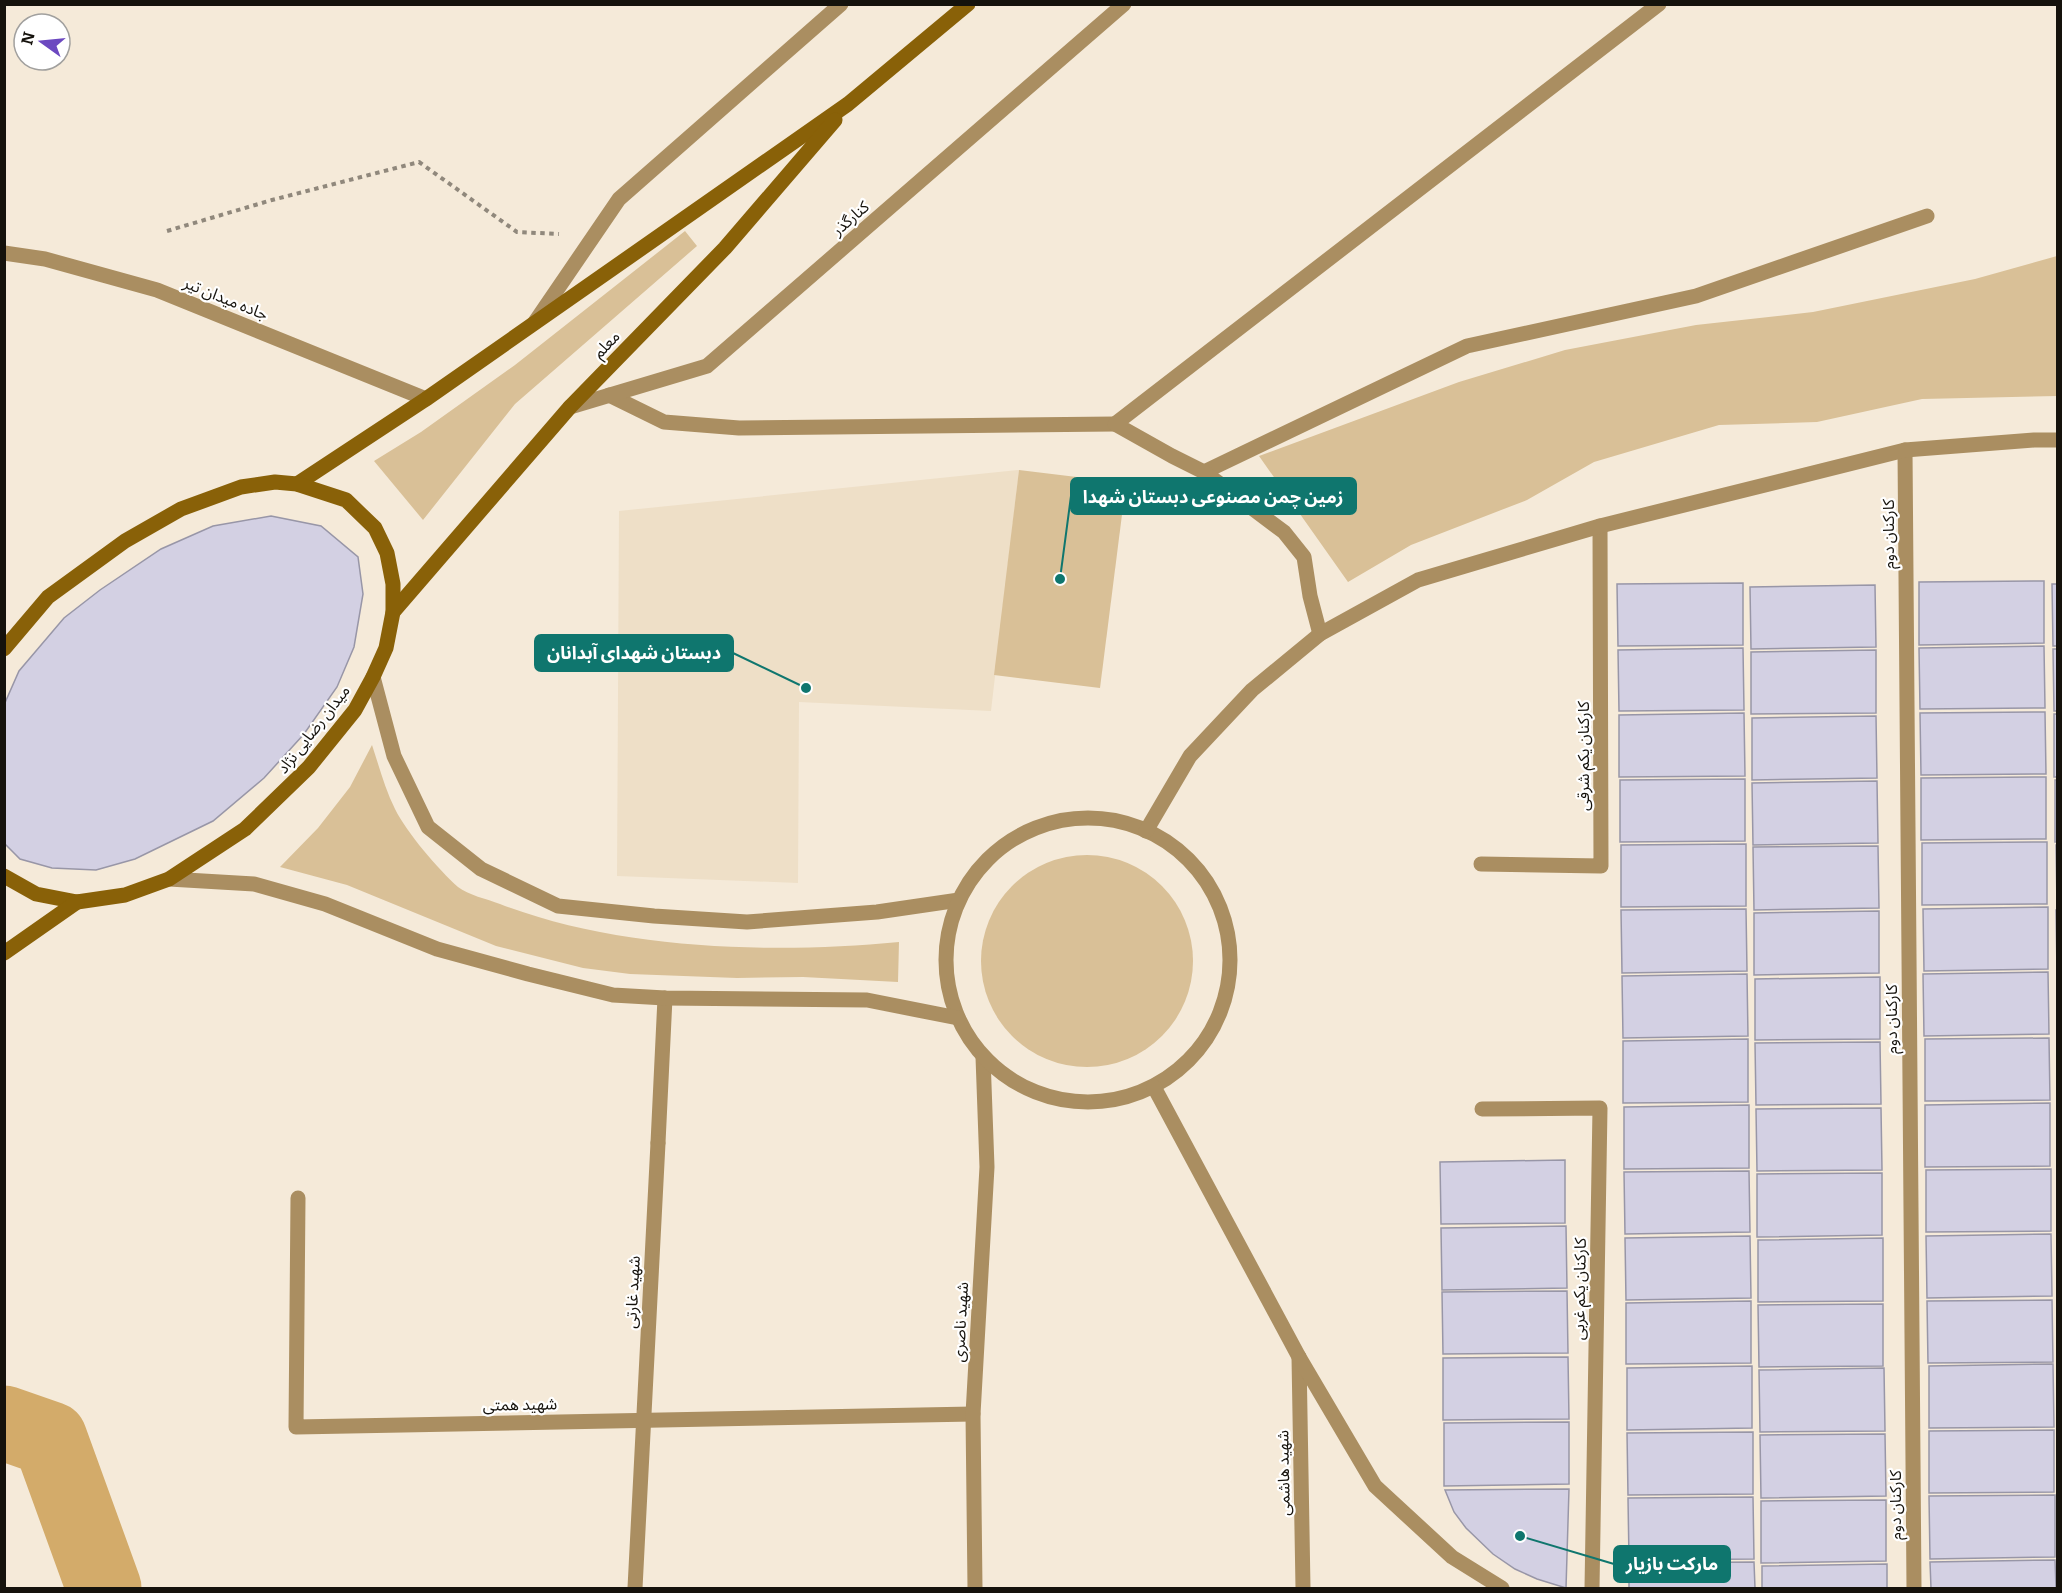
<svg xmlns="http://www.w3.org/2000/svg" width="2062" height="1593" font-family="Bitter,'Noto Sans Arabic',serif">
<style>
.built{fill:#eedfc7}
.green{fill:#d9c097}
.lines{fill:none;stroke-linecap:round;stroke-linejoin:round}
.river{stroke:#d3ab6a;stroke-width:75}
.building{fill:#d3d0e3;stroke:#9896a7;stroke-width:1.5}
.path{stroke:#90887c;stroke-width:4;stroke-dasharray:4.5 4.5;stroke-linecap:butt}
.service{stroke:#aa8e61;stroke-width:15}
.minor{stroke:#aa8e61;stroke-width:15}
.tertiary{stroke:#aa8e61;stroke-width:15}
.secondary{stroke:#896108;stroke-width:15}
.labels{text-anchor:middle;stroke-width:4.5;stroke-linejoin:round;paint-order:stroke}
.street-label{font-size:16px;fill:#15120c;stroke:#fff}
.leader{fill:none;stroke:#0f766e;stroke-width:2}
.callout-dot{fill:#0f766e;stroke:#fff;stroke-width:2}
.callout{fill:#0f766e;stroke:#0f766e;stroke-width:2}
.callout-label{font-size:18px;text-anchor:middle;font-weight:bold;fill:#fff}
</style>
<rect width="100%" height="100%" fill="#f5ead9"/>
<polygon class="built" points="1019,470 991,711 799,702 798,883 617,876 619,511"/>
<g class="green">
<polygon points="685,231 697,246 515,404 423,520 374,461 421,432 515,365"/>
<polygon points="2057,256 2057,396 1922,399 1817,422 1719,425 1594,462 1527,500 1411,545 1348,582 1259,456 1459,382 1565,350 1696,325 1813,312 1975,279"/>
<polygon points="1019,470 1126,483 1100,688 994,675"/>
<path d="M372 745C379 766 385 789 395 809 407 833 438 869 458 887 468 895 487 899 500 904 620 950 772 954 899 942L898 982 803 977 737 978 630 974 583 968 496 946 347 885 280 867 318 828 350 787Z"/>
<circle cx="1087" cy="961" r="106"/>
</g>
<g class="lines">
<polyline class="river" points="4,1423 50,1439 104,1588"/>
</g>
<g class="building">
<polygon points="271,516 321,526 358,557 363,594 354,647 337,687 304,734 264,778 213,821 135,859 96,870 52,868 20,859 4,843 4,705 19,671 64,618 100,590 161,549 213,526"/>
<polygon points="2044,581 2044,643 1919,645 1919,582"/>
<polygon points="1743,583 1743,645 1618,646 1617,584"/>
<polygon points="2052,584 2058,584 2058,646 2053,646"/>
<polygon points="1875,585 1876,647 1751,649 1750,587"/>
<polygon points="2044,646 2045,708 1920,709 1919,648"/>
<polygon points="1743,648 1744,710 1619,711 1618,650"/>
<polygon points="2053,649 2058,649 2058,711 2054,711"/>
<polygon points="1876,650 1876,713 1751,714 1751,652"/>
<polygon points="2045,712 2046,774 1921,775 1920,713"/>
<polygon points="1744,713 1745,776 1619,777 1619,715"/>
<rect x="2054" y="714" width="4" height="63"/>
<polygon points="1876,716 1877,778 1752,780 1752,718"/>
<polygon points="2046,777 2046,839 1921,840 1921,778"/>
<polygon points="1745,779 1745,841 1620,842 1620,780"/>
<rect x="2055" y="780" width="3" height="62"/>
<polygon points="1877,781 1878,843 1753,845 1752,783"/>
<polygon points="2047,842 2047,904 1922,905 1922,843"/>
<polygon points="1746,844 1746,906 1621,907 1621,845"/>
<polygon points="2056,845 2058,845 2058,907 2057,907"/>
<polygon points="1878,846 1879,908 1754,910 1753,847"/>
<polygon points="2048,907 2048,969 1924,971 1923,909"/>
<polygon points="1746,909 1747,971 1622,973 1621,910"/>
<polygon points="2056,910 2058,910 2058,972 2057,972"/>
<polygon points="1879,911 1879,973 1754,975 1754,913"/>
<polygon points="2048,972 2049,1034 1924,1036 1923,974"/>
<polygon points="1747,974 1748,1036 1623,1038 1622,976"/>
<polygon points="1880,977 1880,1039 1755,1040 1755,979"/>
<polygon points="2049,1038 2050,1100 1925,1101 1925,1039"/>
<polygon points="1748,1039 1748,1102 1623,1103 1623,1041"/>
<polygon points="1880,1042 1881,1104 1756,1105 1755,1043"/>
<polygon points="2050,1103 2050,1166 1925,1167 1925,1105"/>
<polygon points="1749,1105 1749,1168 1624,1169 1624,1107"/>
<polygon points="1881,1108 1882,1170 1757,1171 1756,1109"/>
<polygon points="1565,1160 1565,1223 1441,1224 1440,1162"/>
<polygon points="2051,1169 2051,1231 1926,1232 1926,1170"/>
<polygon points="1749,1171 1750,1232 1625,1234 1624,1172"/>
<polygon points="1882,1173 1882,1235 1757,1237 1757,1174"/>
<polygon points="1566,1226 1567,1288 1442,1290 1441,1228"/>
<polygon points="2051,1234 2052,1296 1927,1298 1926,1236"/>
<polygon points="1750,1236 1751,1298 1626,1300 1625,1238"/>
<polygon points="1883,1238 1883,1301 1758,1302 1758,1240"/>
<polygon points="1567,1291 1568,1353 1443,1354 1442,1292"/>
<polygon points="2052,1300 2053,1362 1928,1363 1927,1301"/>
<polygon points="1751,1301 1751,1363 1626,1364 1626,1303"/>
<polygon points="1883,1304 1883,1366 1759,1367 1758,1305"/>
<polygon points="1568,1357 1569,1419 1443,1420 1443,1358"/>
<polygon points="2053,1364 2054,1427 1929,1428 1929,1366"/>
<polygon points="1752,1366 1752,1428 1627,1430 1627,1368"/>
<polygon points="1884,1368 1885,1431 1760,1432 1759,1370"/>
<polygon points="1569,1422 1569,1484 1444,1486 1444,1423"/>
<polygon points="2054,1430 2054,1492 1929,1493 1929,1431"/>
<polygon points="1753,1432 1753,1494 1628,1495 1627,1433"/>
<polygon points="1885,1434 1886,1496 1761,1498 1760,1435"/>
<polygon points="1569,1489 1566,1588 1537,1579 1515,1569 1493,1554 1466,1528 1454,1512 1445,1490"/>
<polygon points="2055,1495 2055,1557 1930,1559 1929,1496"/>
<polygon points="1753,1497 1754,1559 1629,1560 1628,1498"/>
<polygon points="1886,1500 1886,1561 1761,1563 1761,1501"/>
<polygon points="2055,1560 2056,1588 1931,1588 1930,1562"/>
<polygon points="1754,1562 1755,1588 1629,1588 1629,1563"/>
<polygon points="1887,1564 1887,1588 1762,1588 1762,1566"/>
</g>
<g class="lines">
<polyline class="path" points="167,231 272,200 419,162 517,232 559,234"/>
<g class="service">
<polyline points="1204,472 1467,346 1696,296 1927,216"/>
<polyline points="658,1143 665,998"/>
</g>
<g class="minor">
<polyline points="4,253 45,259 157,290 426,399"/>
<polyline points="609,395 664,422 739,428 1115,424"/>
<polyline points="1905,450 1914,1588"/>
<polyline points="1320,634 1310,596 1304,557 1284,532 1204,472 1172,456 1115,424 1659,4"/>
<polyline points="1481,864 1601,866 1600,526"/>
<polyline points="1482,1109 1600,1108 1592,1588"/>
<polyline points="298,1198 296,1427 973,1414"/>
<polyline points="1299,1357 1303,1588"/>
<polyline points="635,1588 658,1143"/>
<polyline points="975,1588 973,1414 987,1167 983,1057"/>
</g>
<g class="tertiary">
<polyline points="535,322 619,199 841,4"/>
<polyline points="570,407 707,366 1124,4"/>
<polyline points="373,677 394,756 428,827 481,869 558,906 654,916 747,922 877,912 959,900"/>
<circle cx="1088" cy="960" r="142"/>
<polyline points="1146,831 1190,756 1252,690 1320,634 1418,580 1600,526 1905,450 2034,440 2058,440"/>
<polyline points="169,879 254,884 325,904 437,949 528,974 613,995 665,998 867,1000 958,1018"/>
<polyline points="1154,1087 1299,1357 1375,1486 1452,1557 1502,1588"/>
</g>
<g class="secondary">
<polyline points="297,484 426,399 848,104 968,4"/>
<polyline points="393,612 570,407 725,248 835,120"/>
<polyline points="4,649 48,597 125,541 181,509 241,487 275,482 297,484 346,500 375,528 387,553 393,584 393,612 386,648 373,677 355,710 309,767 245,829 169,879 125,895 77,902 36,894 4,876"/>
<polyline points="4,953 77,902"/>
</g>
</g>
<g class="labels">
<g class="street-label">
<text transform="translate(850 218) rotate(-41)" y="6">کنارگذر</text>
<text transform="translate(226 298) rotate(22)" y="6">جاده میدان تیر</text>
<text transform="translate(606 344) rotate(-46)" y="6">معلم</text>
<text transform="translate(1888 534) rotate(-90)" y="6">کارکنان دوم</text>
<text transform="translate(313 729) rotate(-52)" y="6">میدان رضایی نژاد</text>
<text transform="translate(1583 756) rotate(-90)" y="6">کارکنان یکم شرقی</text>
<text transform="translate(1891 1019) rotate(-90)" y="6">کارکنان دوم</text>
<text transform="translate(1579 1289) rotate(-89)" y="6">کارکنان یکم غربی</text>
<text transform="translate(632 1292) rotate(-87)" y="6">شهید غارتی</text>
<text transform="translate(960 1322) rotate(-87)" y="6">شهید ناصری</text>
<text transform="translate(520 1404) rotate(-1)" y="6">شهید همتی</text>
<text transform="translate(1283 1473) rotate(-91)" y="6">شهید هاشمی</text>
<text transform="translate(1895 1505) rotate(-90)" y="6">کارکنان دوم</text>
</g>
</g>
<path class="leader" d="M1060 579L1071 496M806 688L733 653M1520 1536L1614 1564"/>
<g class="callout-dot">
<circle cx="1060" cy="579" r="6"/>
<circle cx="806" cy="688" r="6"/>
<circle cx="1520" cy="1536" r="6"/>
</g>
<g class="callout">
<rect x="1071" y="478" width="285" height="36" rx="6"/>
<rect x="535" y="635" width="198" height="36" rx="6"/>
<rect x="1614" y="1546" width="116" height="36" rx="6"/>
</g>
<g class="callout-label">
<text x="1213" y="503">زمین چمن مصنوعی دبستان شهدا</text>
<text x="634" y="659">دبستان شهدای آبدانان</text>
<text x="1672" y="1570">مارکت بازیار</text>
</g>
<rect width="2062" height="1593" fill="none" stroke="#15120c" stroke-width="12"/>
<g transform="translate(42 42) rotate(285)"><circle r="28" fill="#ffffff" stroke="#a1a09e" stroke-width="1.5"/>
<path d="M0-4.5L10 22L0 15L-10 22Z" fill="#6c48c0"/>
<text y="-9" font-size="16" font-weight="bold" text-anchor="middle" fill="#15120c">N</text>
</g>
</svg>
